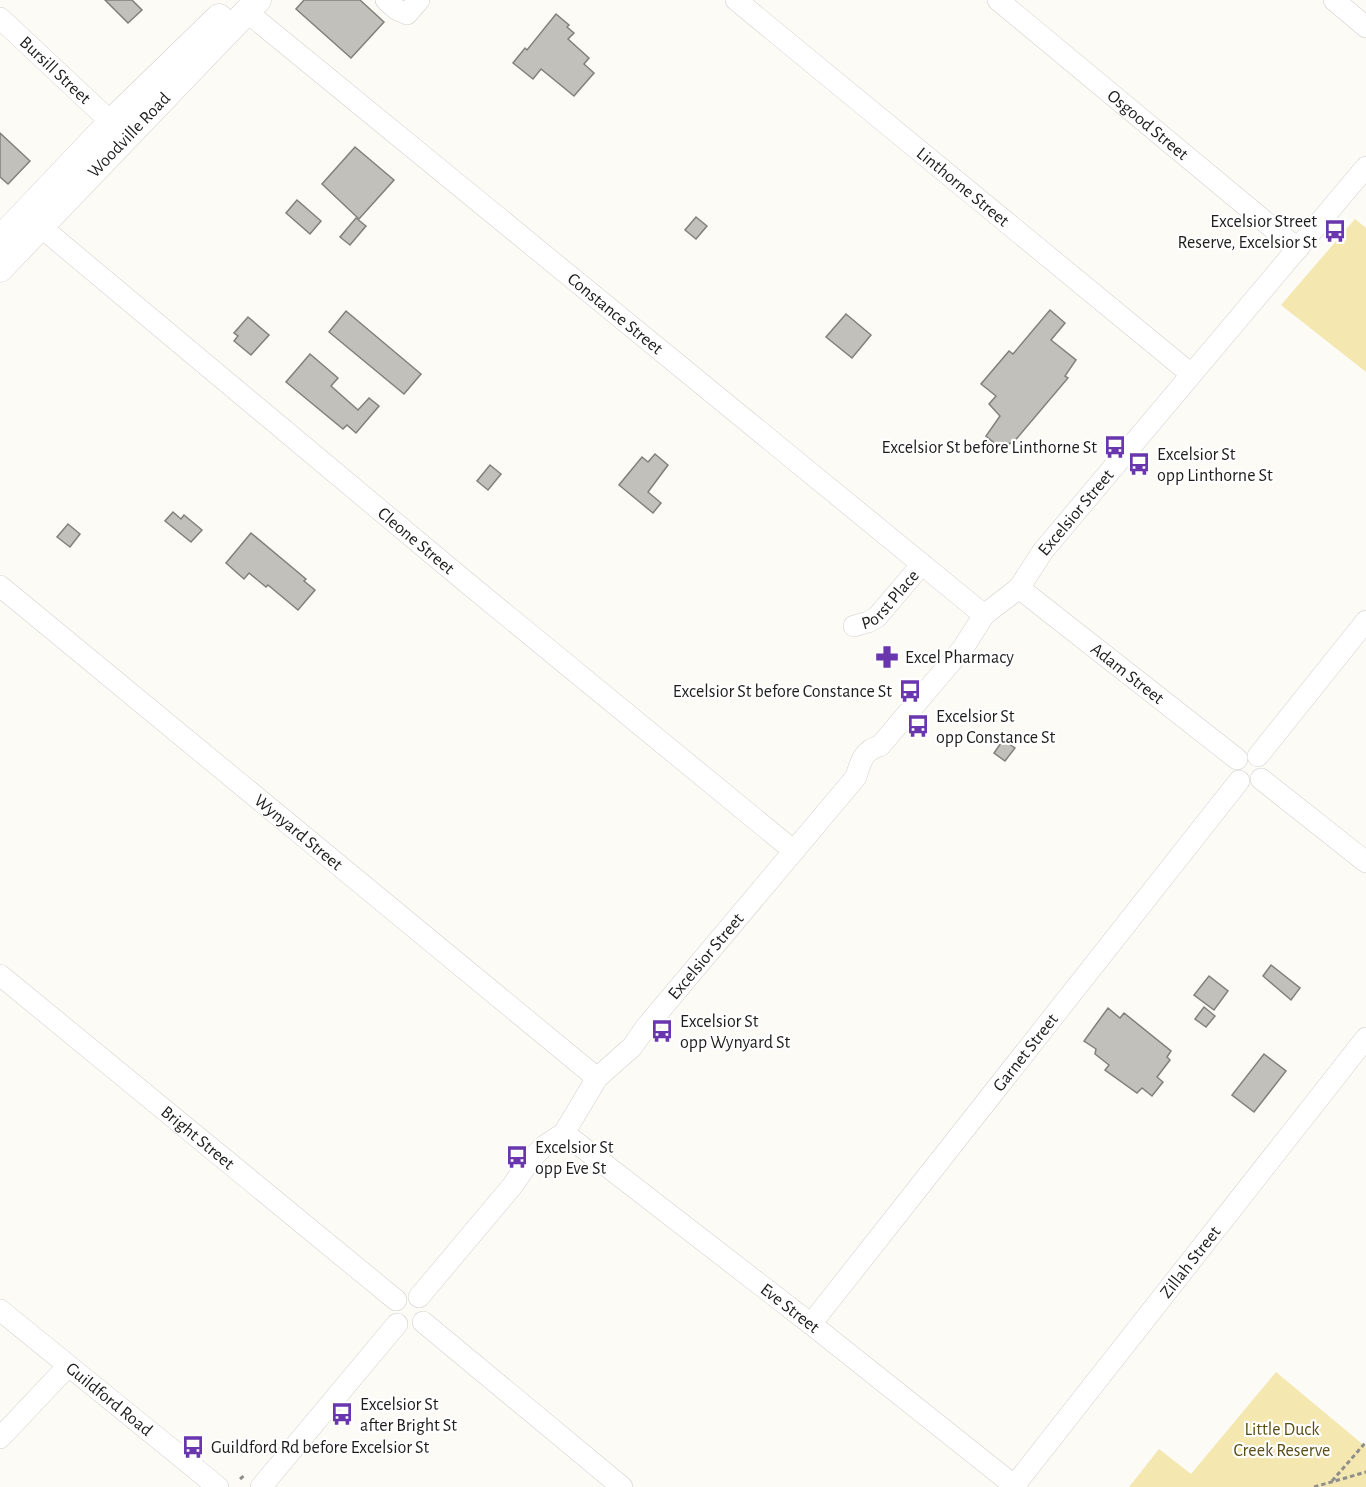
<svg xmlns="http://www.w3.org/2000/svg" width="1366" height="1487" font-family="'Alegreya Sans',sans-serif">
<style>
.green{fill:#f4e7b0}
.building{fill:#c1c0bb;stroke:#81807c;stroke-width:1.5}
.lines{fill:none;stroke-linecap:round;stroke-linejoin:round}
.minor-casing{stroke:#d1d0cc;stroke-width:22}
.major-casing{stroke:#d1d0cc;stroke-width:27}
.path{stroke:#8f8e8b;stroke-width:3;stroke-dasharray:4.5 3;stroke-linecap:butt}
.minor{stroke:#fff;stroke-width:21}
.major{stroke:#fff;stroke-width:26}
.labels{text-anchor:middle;stroke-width:4.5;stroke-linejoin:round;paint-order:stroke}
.street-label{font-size:18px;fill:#1f1e1d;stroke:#fff}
.poi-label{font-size:18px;fill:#1f1e1d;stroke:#fff;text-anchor:start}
.park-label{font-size:18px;fill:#5b4e15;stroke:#fff}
</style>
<rect width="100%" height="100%" fill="#fcfbf6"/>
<g class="green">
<polygon points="1355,219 1366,228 1366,372 1281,305"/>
<polygon points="1276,1372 1366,1447 1366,1487 1129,1487 1159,1449 1191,1474"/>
</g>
<g class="building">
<polygon points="105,0 132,0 142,10 128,23"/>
<polygon points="304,0 360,0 384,22 351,58 296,9"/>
<polygon points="556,14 569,25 567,27 574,33 568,39 589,58 584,64 594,73 574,96 541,69 533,79 513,63 525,48 527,50"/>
<polygon points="0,133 30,161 8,184 0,177"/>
<polygon points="355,147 394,180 359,219 322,184"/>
<polygon points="297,200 321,221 310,234 286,213"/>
<polygon points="696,217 707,226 696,239 685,230"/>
<polygon points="356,218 366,226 350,245 340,237"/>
<polygon points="1050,310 1065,323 1051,340 1076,360 1065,376 1068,378 1012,444 1010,443 1004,451 986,436 1000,416 989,404 996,396 981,384 1009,351 1013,354"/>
<polygon points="346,311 421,374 404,394 329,332"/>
<polygon points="846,314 871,335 852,358 826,337"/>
<polygon points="248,317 269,335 251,355 234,341 238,336 234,333"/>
<polygon points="310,354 338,378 331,386 358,410 369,398 379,406 356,433 347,425 343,429 286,382"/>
<polygon points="655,454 668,465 648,492 661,503 653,513 619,485 642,457 648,462"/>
<polygon points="490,465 501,474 488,490 477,481"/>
<polygon points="173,512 181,519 184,515 202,530 191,542 165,521"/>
<polygon points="68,524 80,534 70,547 57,537"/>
<polygon points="251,533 306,579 304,581 315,590 298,610 268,585 266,587 249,573 244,579 226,563"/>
<polygon points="1003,740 1015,748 1005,761 994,753"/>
<polygon points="1271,965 1300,988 1291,1000 1263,976"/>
<polygon points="1209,976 1228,991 1214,1010 1194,995"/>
<polygon points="1204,1007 1215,1016 1206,1027 1195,1019"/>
<polygon points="1108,1008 1120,1018 1124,1013 1171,1051 1167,1057 1170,1060 1157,1077 1163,1082 1152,1096 1142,1088 1137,1093 1105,1070 1109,1065 1095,1054 1096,1049 1084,1041"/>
<polygon points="1264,1054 1286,1071 1254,1112 1232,1095"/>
</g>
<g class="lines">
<g class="minor-casing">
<g id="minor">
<polyline points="386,0 396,9 407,14 419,0"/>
<path id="s1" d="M736 0 1191 374"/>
<path id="s2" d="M998 0 1298 249"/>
<polyline points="1334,0 1366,27"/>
<path id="s3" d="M247 12 984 615"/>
<path id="s4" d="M0 18 111 122"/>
<path id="s5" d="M41 227 466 582 794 851"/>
<path id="s6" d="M0 586 597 1078"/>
<path id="s7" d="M1019 588 1237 759"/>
<path id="s8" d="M854 626 868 622 877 617 922 564"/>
<polyline points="1258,756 1366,621"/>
<polyline points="1261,779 1366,862"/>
<path id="s9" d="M0 975 396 1300"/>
<path id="s10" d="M564 1133 811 1324 1016 1487"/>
<path id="s11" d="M419 1297 513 1185 530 1160 543 1147 564 1133 597 1078 632 1047 646 1027 856 777C860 763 864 749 880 746L963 648 984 615 1019 588 1043 551 1366 167"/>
<path id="s12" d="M0 1310 218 1487"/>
<polyline points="423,1322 622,1487"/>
<path id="s13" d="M811 1324 1239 781"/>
<polyline points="0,1438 68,1366"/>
<path id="s14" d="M1014 1486 1366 1038"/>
<polyline points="261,1487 397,1324"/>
</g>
</g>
<g class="major-casing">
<g id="major">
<polyline points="0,239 111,122 219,17"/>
<path id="s15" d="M0 269 258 0"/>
</g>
</g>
<g class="path">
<polyline points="240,1479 245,1475"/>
<polyline points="1332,1481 1366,1442"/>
<polyline points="1314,1487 1366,1472"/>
</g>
<use href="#minor" class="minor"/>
<use href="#major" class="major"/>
</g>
<defs>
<g id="bus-bare" transform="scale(1.8)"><path d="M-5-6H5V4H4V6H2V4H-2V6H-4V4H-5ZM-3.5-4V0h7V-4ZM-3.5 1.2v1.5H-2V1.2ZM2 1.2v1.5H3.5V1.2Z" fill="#6a36ad" stroke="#fff" stroke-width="2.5" paint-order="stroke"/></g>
<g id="pharmacy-bare" transform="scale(1.8)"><path d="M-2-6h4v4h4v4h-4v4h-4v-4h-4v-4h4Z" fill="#6a36ad" stroke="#fff" stroke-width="2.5" paint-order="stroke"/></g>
</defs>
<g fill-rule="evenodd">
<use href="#bus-bare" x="1335" y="231"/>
<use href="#bus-bare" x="1115" y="447"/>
<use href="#bus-bare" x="1139" y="464"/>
<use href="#pharmacy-bare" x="887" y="657"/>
<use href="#bus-bare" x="910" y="691"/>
<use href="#bus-bare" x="918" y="726"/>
<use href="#bus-bare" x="662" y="1031"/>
<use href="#bus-bare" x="517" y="1157"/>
<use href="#bus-bare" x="342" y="1414"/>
<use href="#bus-bare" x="193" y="1447"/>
</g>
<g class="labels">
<g class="street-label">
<text dy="6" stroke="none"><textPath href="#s4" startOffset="76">Bursill Street</textPath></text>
<text dy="6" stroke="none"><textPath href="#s2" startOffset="195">Osgood Street</textPath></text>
<text dy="6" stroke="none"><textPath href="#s15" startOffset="186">Woodville Road</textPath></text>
<text dy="6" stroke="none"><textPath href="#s1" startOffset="294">Linthorne Street</textPath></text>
<text dy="6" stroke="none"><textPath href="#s3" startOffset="476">Constance Street</textPath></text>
<text dy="6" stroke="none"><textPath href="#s11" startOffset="1030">Excelsior Street</textPath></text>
<text dy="6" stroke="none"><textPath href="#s5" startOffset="489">Cleone Street</textPath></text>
<text dy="6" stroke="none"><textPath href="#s8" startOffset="46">Porst Place</textPath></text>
<text dy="6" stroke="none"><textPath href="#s7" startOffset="138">Adam Street</textPath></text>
<text dy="6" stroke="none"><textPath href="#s6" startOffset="387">Wynyard Street</textPath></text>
<text dy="6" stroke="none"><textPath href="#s11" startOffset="448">Excelsior Street</textPath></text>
<text dy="6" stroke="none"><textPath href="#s13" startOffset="346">Garnet Street</textPath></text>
<text dy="6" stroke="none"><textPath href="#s9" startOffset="256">Bright Street</textPath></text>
<text dy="6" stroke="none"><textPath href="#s14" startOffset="285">Zillah Street</textPath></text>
<text dy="6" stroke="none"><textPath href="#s10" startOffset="286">Eve Street</textPath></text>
<text dy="6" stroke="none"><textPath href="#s12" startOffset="141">Guildford Road</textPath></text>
</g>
<g class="poi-label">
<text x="1317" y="227" text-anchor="end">Excelsior Street<tspan x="1317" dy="21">Reserve, Excelsior St</tspan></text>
<text x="1097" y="453" text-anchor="end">Excelsior St before Linthorne St</text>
<text x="1157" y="460">Excelsior St<tspan x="1157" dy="21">opp Linthorne St</tspan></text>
<text x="905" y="663">Excel Pharmacy</text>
<text x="892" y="697" text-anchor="end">Excelsior St before Constance St</text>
<text x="936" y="722">Excelsior St<tspan x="936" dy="21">opp Constance St</tspan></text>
<text x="680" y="1027">Excelsior St<tspan x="680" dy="21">opp Wynyard St</tspan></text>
<text x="535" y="1153">Excelsior St<tspan x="535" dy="21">opp Eve St</tspan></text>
<text x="360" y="1410">Excelsior St<tspan x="360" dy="21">after Bright St</tspan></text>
<text x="211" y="1453">Guildford Rd before Excelsior St</text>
</g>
<g class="park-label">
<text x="1282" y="1435">Little Duck<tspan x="1282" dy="21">Creek Reserve</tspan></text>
</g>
</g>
</svg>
